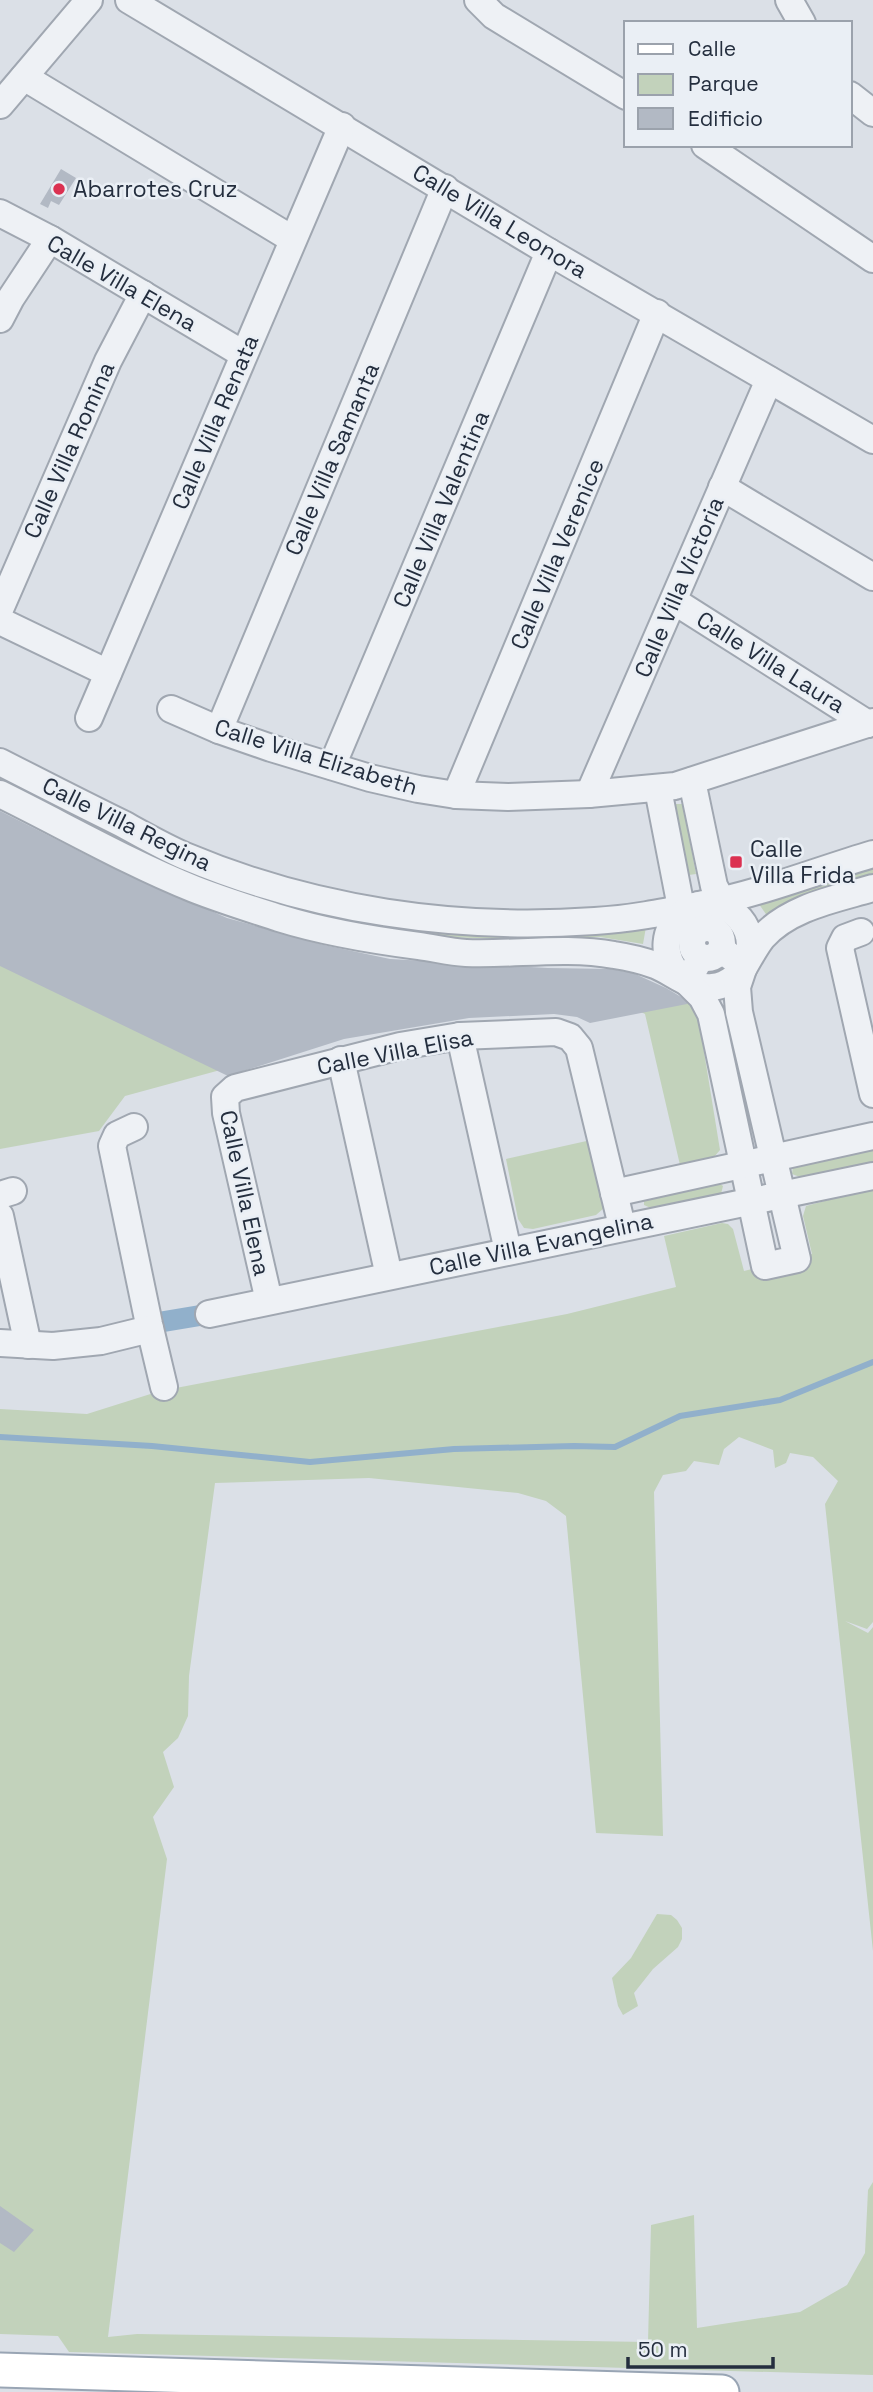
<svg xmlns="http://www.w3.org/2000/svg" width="873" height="2392" font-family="'Space Grotesk',sans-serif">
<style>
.green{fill:#c2d2bb}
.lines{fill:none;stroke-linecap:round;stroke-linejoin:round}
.stream{stroke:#91b0cb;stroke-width:6}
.canal{stroke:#91b0cb;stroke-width:21}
.building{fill:#b2b9c4}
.minor-casing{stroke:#a0a7b1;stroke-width:30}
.major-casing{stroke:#99a5b4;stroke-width:37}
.minor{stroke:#eef1f5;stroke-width:26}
.major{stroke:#fff;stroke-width:33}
.poi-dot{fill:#db3151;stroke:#eaeff5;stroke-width:2.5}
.labels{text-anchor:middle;stroke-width:5;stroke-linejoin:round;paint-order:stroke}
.poi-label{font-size:23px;fill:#242e3e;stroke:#eaeff5;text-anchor:start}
.street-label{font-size:23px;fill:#242e3e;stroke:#eaeff5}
</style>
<rect width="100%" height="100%" fill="#dbe0e7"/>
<g class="green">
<polygon points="0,777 171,860 237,888 646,927 643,944 600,937 540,940 441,937 321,918 225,888 79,822 0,782"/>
<polygon points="675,804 683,804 696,874 689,875"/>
<polygon points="0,814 203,914 385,962 669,992 690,1003 698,1015 720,1150 714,1157 680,1165 645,1014 641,1012 514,1011 359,1032 125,1096 99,1131 0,1149"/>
<path d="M873 866V874C836 884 799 893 768 917L756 900Z"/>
<path d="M706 913 731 924 738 941 728 964C717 972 708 974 696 967 677 956 677 946 684 927Z"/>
<polygon points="591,1140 604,1208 596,1215 533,1229 524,1228 518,1219 506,1159"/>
<polygon points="873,1148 873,1162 870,1163 800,1177 792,1174 793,1166"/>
<polygon points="717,1182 723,1186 721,1194 712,1197 653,1209 644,1205 644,1199"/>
<polygon points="873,1188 873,1622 867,1629 845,1621 868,1633 873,1627 873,1951 825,1504 838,1481 813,1457 790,1453 786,1463 775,1468 773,1450 739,1437 724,1449 719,1465 694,1461 686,1471 663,1475 654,1492 663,1836 596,1833 566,1516 546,1501 518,1493 369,1478 215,1483 189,1676 188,1716 178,1738 163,1752 174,1787 153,1817 167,1859 108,2337 137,2334 648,2342 651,2225 694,2215 697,2328 800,2312 847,2285 865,2253 868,2190 873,2182 873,2375 69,2352 58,2336 0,2334 0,1409 87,1414 160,1391 567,1314 676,1287 664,1236 722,1223 728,1224 733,1229 744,1271 812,1254 803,1216 806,1206"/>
<polygon points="657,1914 671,1915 677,1920 682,1928 682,1939 678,1947 653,1969 634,1993 638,2006 623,2015 618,2006 612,1978 631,1958"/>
</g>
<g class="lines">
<polyline class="stream" points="0,1437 152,1446 310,1462 454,1449 574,1446 615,1447 680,1416 780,1400 873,1362"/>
<polyline class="canal" points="149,1324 209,1314"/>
</g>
<g class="building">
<polygon points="61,169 76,178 59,205 51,201 48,208 40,204"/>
<polygon points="0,811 93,858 227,918 324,945 390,959 548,968 611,969 633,973 666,988 688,1001 687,1004 590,1023 577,1017 554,1014 469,1018 344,1039 228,1076 0,966"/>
<polygon points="0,2206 34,2230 14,2252 0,2243"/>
</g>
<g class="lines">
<g class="minor-casing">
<g id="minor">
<polyline points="129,0 549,252 873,440"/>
<polyline points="478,0 494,16 626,96"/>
<polyline points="789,0 802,23"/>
<polyline points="24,77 292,239"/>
<polyline points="850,95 873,113"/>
<polyline points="0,105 89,0"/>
<polyline points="705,145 873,259"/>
<polyline points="0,213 50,239 243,354"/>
<polyline points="0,319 11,298 50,239"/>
<polyline points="722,487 873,577"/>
<polyline points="674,601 868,724"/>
<polyline points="0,609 108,361 143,294"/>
<polyline points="0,621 108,673"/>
<polyline points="171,709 219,730 271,748 370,778 418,789 456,795 508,797 589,794 675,786 873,722"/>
<polyline points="89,718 342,126"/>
<polyline points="219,730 445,188"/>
<path d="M0 762C41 783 82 804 123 824 143 835 164 847 185 856 313 910 456 931 595 921 631 919 665 912 700 905 759 894 816 871 873 854"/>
<polyline points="332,766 549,252"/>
<polyline points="692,781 714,886 721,899 732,911"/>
<polyline points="658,789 679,897 678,910 672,924"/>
<path d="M0 794C63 825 129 863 194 889 222 900 251 909 279 918 324 932 372 940 419 946 434 948 450 952 466 953 515 955 565 946 614 955 627 957 641 960 655 965 673 972 691 990 713 987 744 983 762 945 740 919 704 877 638 931 680 977"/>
<polyline points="589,794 769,380"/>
<polyline points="456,795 657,313"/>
<circle cx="707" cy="943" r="15"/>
<polyline points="861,932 845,938 840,948 873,1094"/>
<path d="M721 949 744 967C750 957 755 947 762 938 789 907 836 899 873 888"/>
<polyline points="701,957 687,982 702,997 711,1014 765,1266 797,1259 739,1012 737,987 743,969"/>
<polyline points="460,1036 508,1251"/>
<polyline points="341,1060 389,1276"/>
<polyline points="134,1127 117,1135 112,1146 149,1324 164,1387"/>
<polyline points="614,1193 873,1136"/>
<polyline points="0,1195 13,1191"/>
<polyline points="0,1216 28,1345"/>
<polyline points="269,1301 226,1113 225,1097 235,1088 400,1046 460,1036 556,1032 570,1037 579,1048 622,1226"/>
<polyline points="209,1314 873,1176"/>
<polyline points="0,1343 53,1346 101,1341 150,1329"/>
</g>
</g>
<g class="major-casing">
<polyline id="major" points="0,2370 722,2392"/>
</g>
<use href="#minor" class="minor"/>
<use href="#major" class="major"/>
</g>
<g class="poi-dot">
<circle cx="59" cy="189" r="7"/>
<rect x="729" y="855" width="14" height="14" rx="3.5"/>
</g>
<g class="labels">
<g class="poi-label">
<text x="73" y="197">Abarrotes Cruz</text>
<text x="750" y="857">Calle<tspan x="750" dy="26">Villa Frida</tspan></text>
</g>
<g class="street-label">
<text transform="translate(500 221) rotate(31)" y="8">Calle Villa Leonora</text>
<text transform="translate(122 283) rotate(30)" y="8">Calle Villa Elena</text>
<text transform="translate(215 422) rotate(-67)" y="8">Calle Villa Renata</text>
<text transform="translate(69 450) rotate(-66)" y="8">Calle Villa Romina</text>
<text transform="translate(332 459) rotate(-67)" y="8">Calle Villa Samanta</text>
<text transform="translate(441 509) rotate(-67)" y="8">Calle Villa Valentina</text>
<text transform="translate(557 554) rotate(-67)" y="8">Calle Villa Verenice</text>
<text transform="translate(679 587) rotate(-67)" y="8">Calle Villa Victoria</text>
<text transform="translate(771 662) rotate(32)" y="8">Calle Villa Laura</text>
<text transform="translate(316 757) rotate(17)" y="8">Calle Villa Elizabeth</text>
<text transform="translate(127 824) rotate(26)" y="8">Calle Villa Regina</text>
<text transform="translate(395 1052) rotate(-11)" y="8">Calle Villa Elisa</text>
<text transform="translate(245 1193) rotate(78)" y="8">Calle Villa Elena</text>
<text transform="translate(541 1244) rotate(-12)" y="8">Calle Villa Evangelina</text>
</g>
</g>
<rect x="624" y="21" width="228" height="126" fill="#eaeff5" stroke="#9ba2ac" stroke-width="2"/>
<rect x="638" y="44" width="35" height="10" fill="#ffffff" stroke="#9ba2ac" stroke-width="2"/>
<text x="688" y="56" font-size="21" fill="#242e3e">Calle</text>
<rect x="638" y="74" width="35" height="21" fill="#c2d2bb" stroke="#9ba2ac" stroke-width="2"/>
<text x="688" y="91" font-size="21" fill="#242e3e">Parque</text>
<rect x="638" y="108" width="35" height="21" fill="#b2b9c4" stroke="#9ba2ac" stroke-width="2"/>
<text x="688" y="126" font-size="21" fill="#242e3e">Edificio</text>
<path d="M628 2357v10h145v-10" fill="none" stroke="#242e3e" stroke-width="3.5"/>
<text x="638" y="2357" font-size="21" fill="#242e3e" stroke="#eaeff5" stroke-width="5" paint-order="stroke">50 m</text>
</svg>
